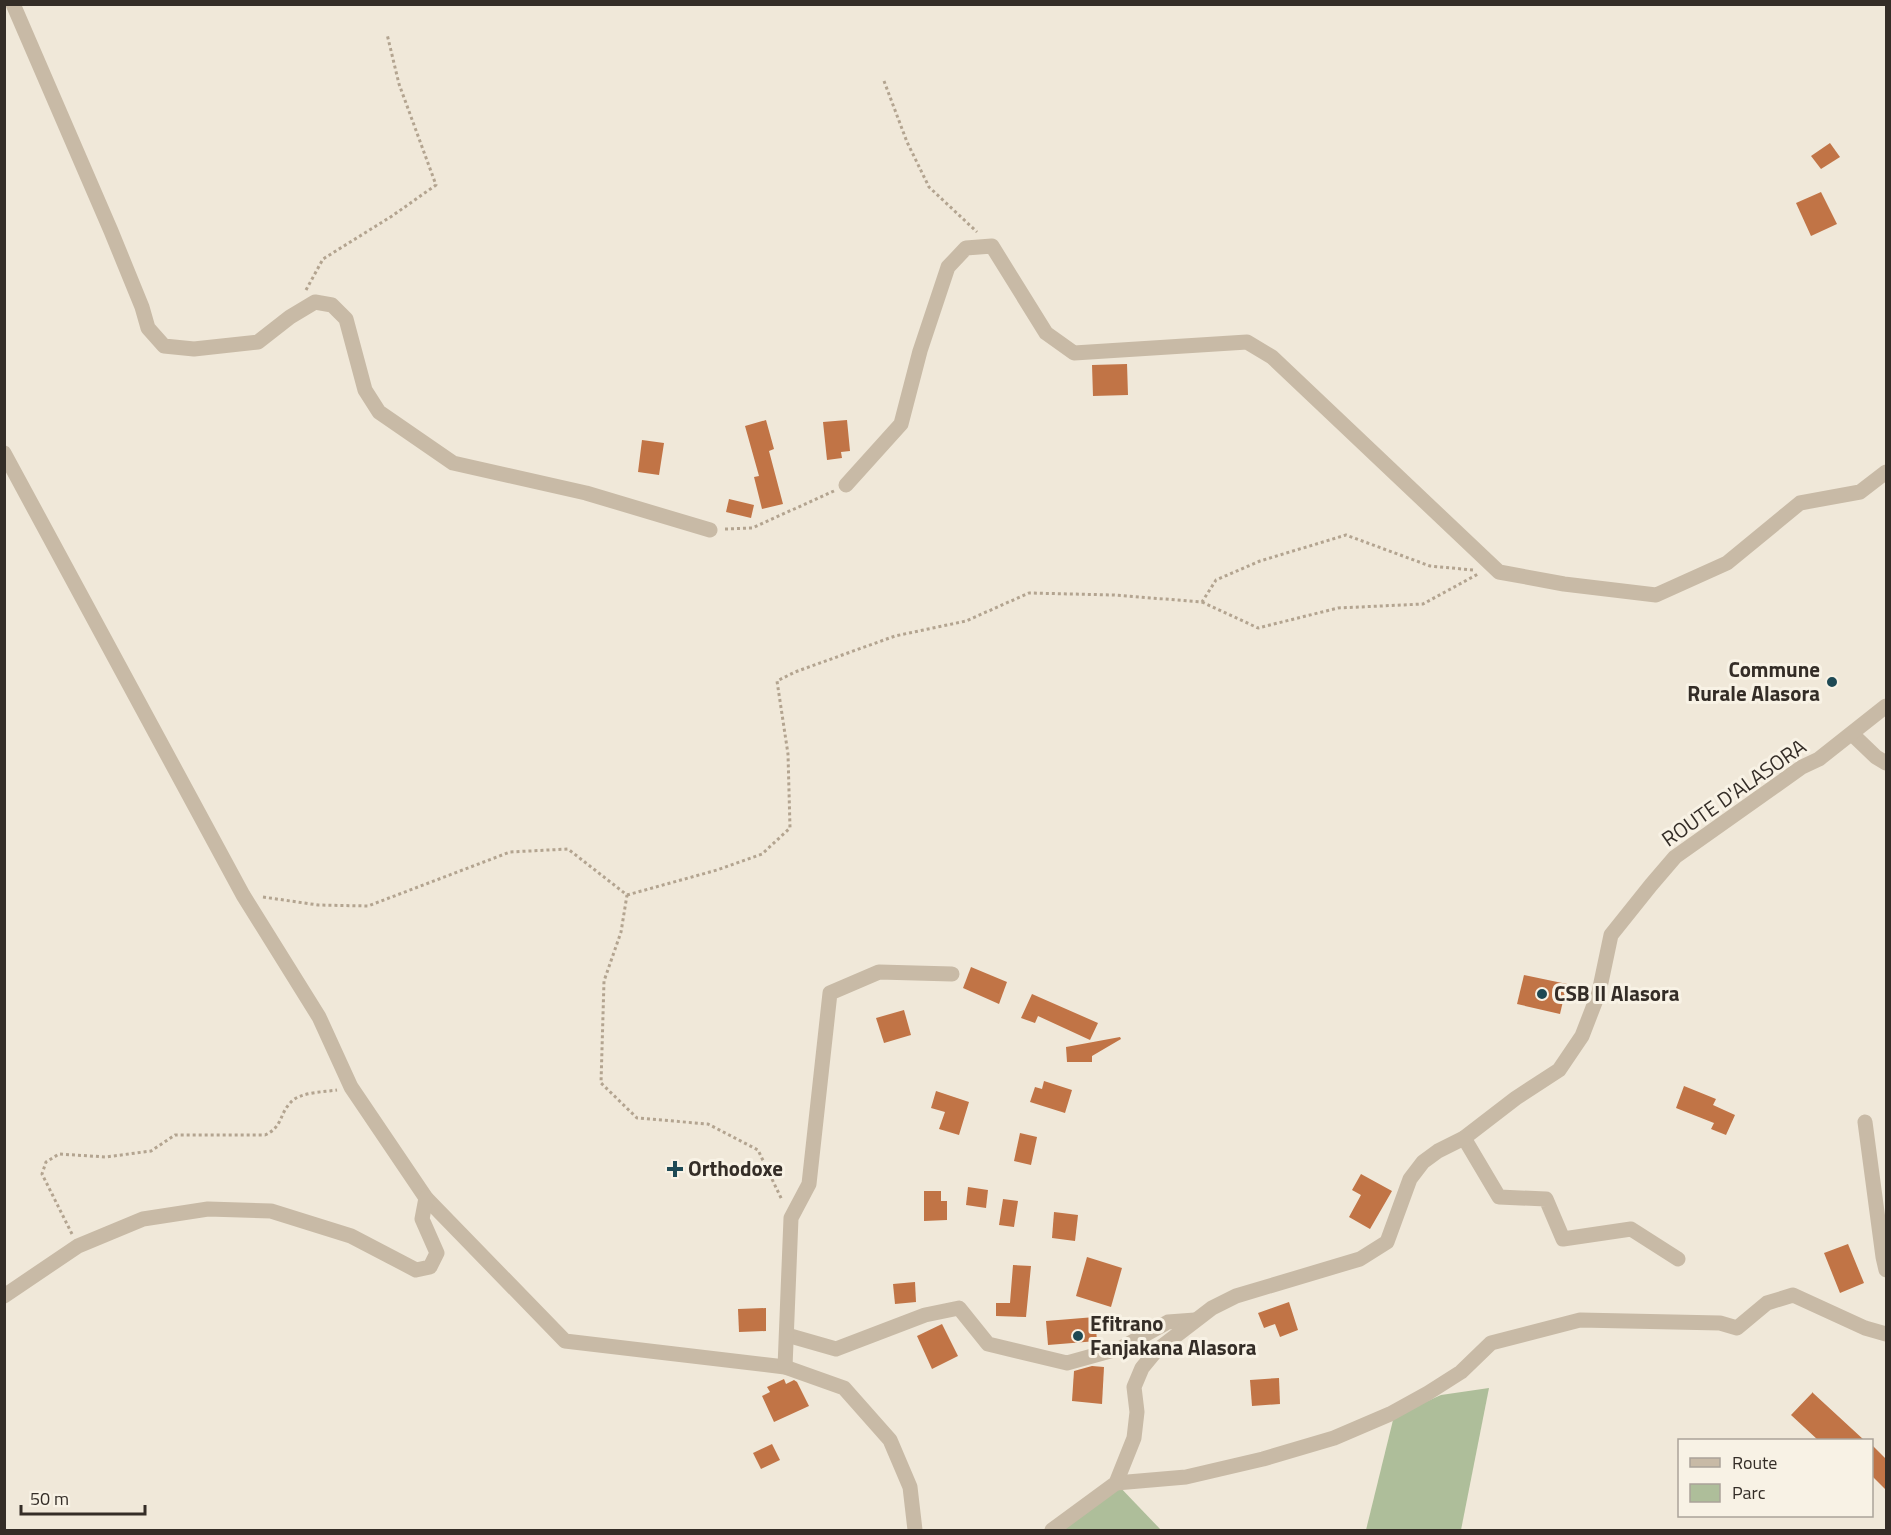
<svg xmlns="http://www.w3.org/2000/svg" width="1891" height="1535" font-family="'Titillium Web',sans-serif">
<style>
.green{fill:#aebe9a}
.building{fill:#c17446}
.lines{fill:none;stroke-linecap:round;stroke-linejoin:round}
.path{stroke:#b3a490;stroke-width:3;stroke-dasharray:3 3;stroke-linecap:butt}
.minor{stroke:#c8baa6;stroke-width:15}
.poi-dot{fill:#1e4954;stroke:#f8f2e5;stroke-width:2}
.labels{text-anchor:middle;stroke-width:6;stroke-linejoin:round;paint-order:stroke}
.poi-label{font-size:21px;font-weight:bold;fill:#342d27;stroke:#f8f2e5;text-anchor:start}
.street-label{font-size:21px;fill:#342d27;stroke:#f8f2e5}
</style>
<rect width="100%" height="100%" fill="#f0e8d9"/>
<g class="green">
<polygon points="1489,1388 1461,1530 1366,1530 1394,1416 1441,1395"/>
<polygon points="1116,1483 1161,1530 1052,1530"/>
</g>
<g class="building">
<polygon points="1830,143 1840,157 1821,169 1811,156"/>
<polygon points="1821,192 1837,224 1811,236 1796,203"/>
<polygon points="1127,364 1128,395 1093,396 1092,365"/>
<polygon points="766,420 774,449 769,451 783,504 762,509 754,477 759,476 745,426"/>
<polygon points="847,420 850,451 841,452 842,458 827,460 823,422"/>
<polygon points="642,440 664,443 659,475 638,472"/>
<polygon points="729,499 754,505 751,518 726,512"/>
<polygon points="971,967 1007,982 999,1004 963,988"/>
<polygon points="1524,975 1567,984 1560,1014 1517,1004"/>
<polygon points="1032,994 1098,1023 1090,1040 1038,1016 1035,1023 1021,1018"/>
<polygon points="904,1010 911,1035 884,1043 876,1018"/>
<polygon points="1120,1037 1121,1039 1092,1056 1092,1062 1067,1062 1066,1047"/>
<polygon points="1044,1081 1072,1090 1065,1113 1030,1102 1035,1087 1042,1089"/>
<polygon points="1684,1086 1716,1099 1713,1105 1735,1115 1726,1135 1711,1129 1714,1123 1676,1108"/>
<polygon points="936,1091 969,1102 959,1135 939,1129 945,1112 931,1108"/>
<polygon points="1020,1133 1037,1137 1031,1165 1014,1161"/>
<polygon points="1361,1174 1392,1191 1370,1229 1349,1217 1361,1195 1352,1190"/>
<polygon points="968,1187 988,1190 986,1208 966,1205"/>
<polygon points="924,1191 941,1191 941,1201 947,1201 947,1220 924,1221"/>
<polygon points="1003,1199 1018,1201 1014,1227 999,1225"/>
<polygon points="1054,1212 1078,1215 1075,1241 1052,1238"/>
<polygon points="1848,1244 1864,1283 1840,1293 1824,1253"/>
<polygon points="1087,1257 1122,1268 1111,1307 1076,1296"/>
<polygon points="1013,1265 1031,1266 1026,1317 996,1316 996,1303 1010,1303"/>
<polygon points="915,1282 916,1302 895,1304 893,1284"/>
<polygon points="1289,1302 1298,1330 1280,1337 1275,1324 1264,1328 1258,1313"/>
<polygon points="766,1308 766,1331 739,1332 738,1309"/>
<polygon points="1095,1317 1097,1341 1048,1345 1046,1321"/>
<polygon points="942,1324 958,1356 932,1369 917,1336"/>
<polygon points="1092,1366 1104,1367 1102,1404 1072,1401 1074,1371"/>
<polygon points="1279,1378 1280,1404 1252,1406 1250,1380"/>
<polygon points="784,1379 786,1384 794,1380 797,1382 809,1406 774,1422 762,1396 770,1392 767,1387"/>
<polygon points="1813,1392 1813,1393 1864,1440 1818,1440 1791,1415"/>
<polygon points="772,1444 780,1460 761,1469 753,1453"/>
<polygon points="1872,1445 1887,1460 1887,1491 1872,1476"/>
</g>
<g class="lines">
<g class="path">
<polyline points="884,81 907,142 929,187 977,232"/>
<polyline points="306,290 323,259 392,216 436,185 399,84 387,34"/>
<polyline points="725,529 752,528 834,491"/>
<polyline points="1202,602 1258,628 1338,608 1423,604 1478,574"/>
<polyline points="627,895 717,870 762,854 790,828 788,754 777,681 795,672 895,636 966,621 1029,593 1114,595 1202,602 1216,580 1260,561 1346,535 1430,566 1473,570"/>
<polyline points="263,897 318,905 368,906 510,852 568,849 627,895 621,932 604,981 601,1083 637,1118 708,1124 758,1150 782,1200"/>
<path d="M72 1234 42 1174 46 1162 59 1154 106 1157 151 1151 175 1135H265C283 1127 279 1114 291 1102 300 1092 324 1092 337 1090"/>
</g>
<g class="minor">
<polyline points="13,4 111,231 142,307 148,328 164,346 194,349 258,342 290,317 315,302 332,305 346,319 365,390 379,412 453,463 586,493 710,530"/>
<polyline points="4,453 243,895 319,1017 351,1087 426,1198 565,1341 785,1367 844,1388 890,1440 910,1487 915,1530"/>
<polyline points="846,485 901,424 920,351 948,267 966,248 992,246 1046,333 1074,353 1247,342 1272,357 1499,572 1564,584 1656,595 1727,563 1800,503 1860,492 1886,472"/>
<polyline points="1852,734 1876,757 1886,763"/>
<polyline points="1865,1122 1883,1257 1886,1270"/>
<polyline points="1464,1138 1499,1197 1546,1199 1563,1239 1631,1229 1678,1259"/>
<polyline points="4,1296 78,1246 143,1219 208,1209 271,1211 351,1236 416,1270 430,1267 437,1253 422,1219 426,1198"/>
<polyline points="787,1335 836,1349 925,1315 959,1308 988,1344 1067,1363 1121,1348 1168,1322 1195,1320"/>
<polyline points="785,1367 791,1218 809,1184 830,993 879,972 952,974"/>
<polyline points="1116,1483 1186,1477 1263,1459 1334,1438 1390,1414 1428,1393 1461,1372 1491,1343 1580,1320 1720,1323 1737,1328 1767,1303 1793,1295 1865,1328 1886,1334"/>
<polyline points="1052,1530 1116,1483 1134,1438 1137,1412 1134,1387 1142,1368 1156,1351 1212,1308 1236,1296 1360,1259 1387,1242 1410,1179 1423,1162 1438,1151 1464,1138 1516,1098 1559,1070 1582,1036 1599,992 1611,935 1651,885 1675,857 1802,767 1819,759 1886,706"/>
</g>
</g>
<g class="poi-dot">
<circle cx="1832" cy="682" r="6"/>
<circle cx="1542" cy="994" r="6"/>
<path d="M672 1160h6v6h6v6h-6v6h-6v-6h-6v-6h6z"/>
<circle cx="1078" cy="1336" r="6"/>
</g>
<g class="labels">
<g class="poi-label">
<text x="1820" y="677" text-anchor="end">Commune<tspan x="1820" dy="24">Rurale Alasora</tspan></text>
<text x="1554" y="1001">CSB II Alasora</text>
<text x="688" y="1176">Orthodoxe</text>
<text x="1090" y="1331">Efitrano<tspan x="1090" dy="24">Fanjakana Alasora</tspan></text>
</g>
<g class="street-label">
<text transform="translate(1734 793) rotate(-35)" y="7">ROUTE D'ALASORA</text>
</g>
</g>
<rect width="1891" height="1535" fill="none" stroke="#342d27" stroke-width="12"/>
<rect x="1678" y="1439" width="195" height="78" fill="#f8f2e5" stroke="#aaa399" stroke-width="1.5"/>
<rect x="1690" y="1458" width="30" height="9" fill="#c8baa6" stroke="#aaa399" stroke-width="1.5"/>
<text x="1732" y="1469" font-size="18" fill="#342d27">Route</text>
<rect x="1690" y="1484" width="30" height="18" fill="#aebe9a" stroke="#aaa399" stroke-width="1.5"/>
<text x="1732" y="1499" font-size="18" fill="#342d27">Parc</text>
<path d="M21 1505v9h124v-9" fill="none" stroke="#342d27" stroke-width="3"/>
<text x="30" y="1505" font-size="18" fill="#342d27" stroke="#f8f2e5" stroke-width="4.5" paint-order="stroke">50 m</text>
</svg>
